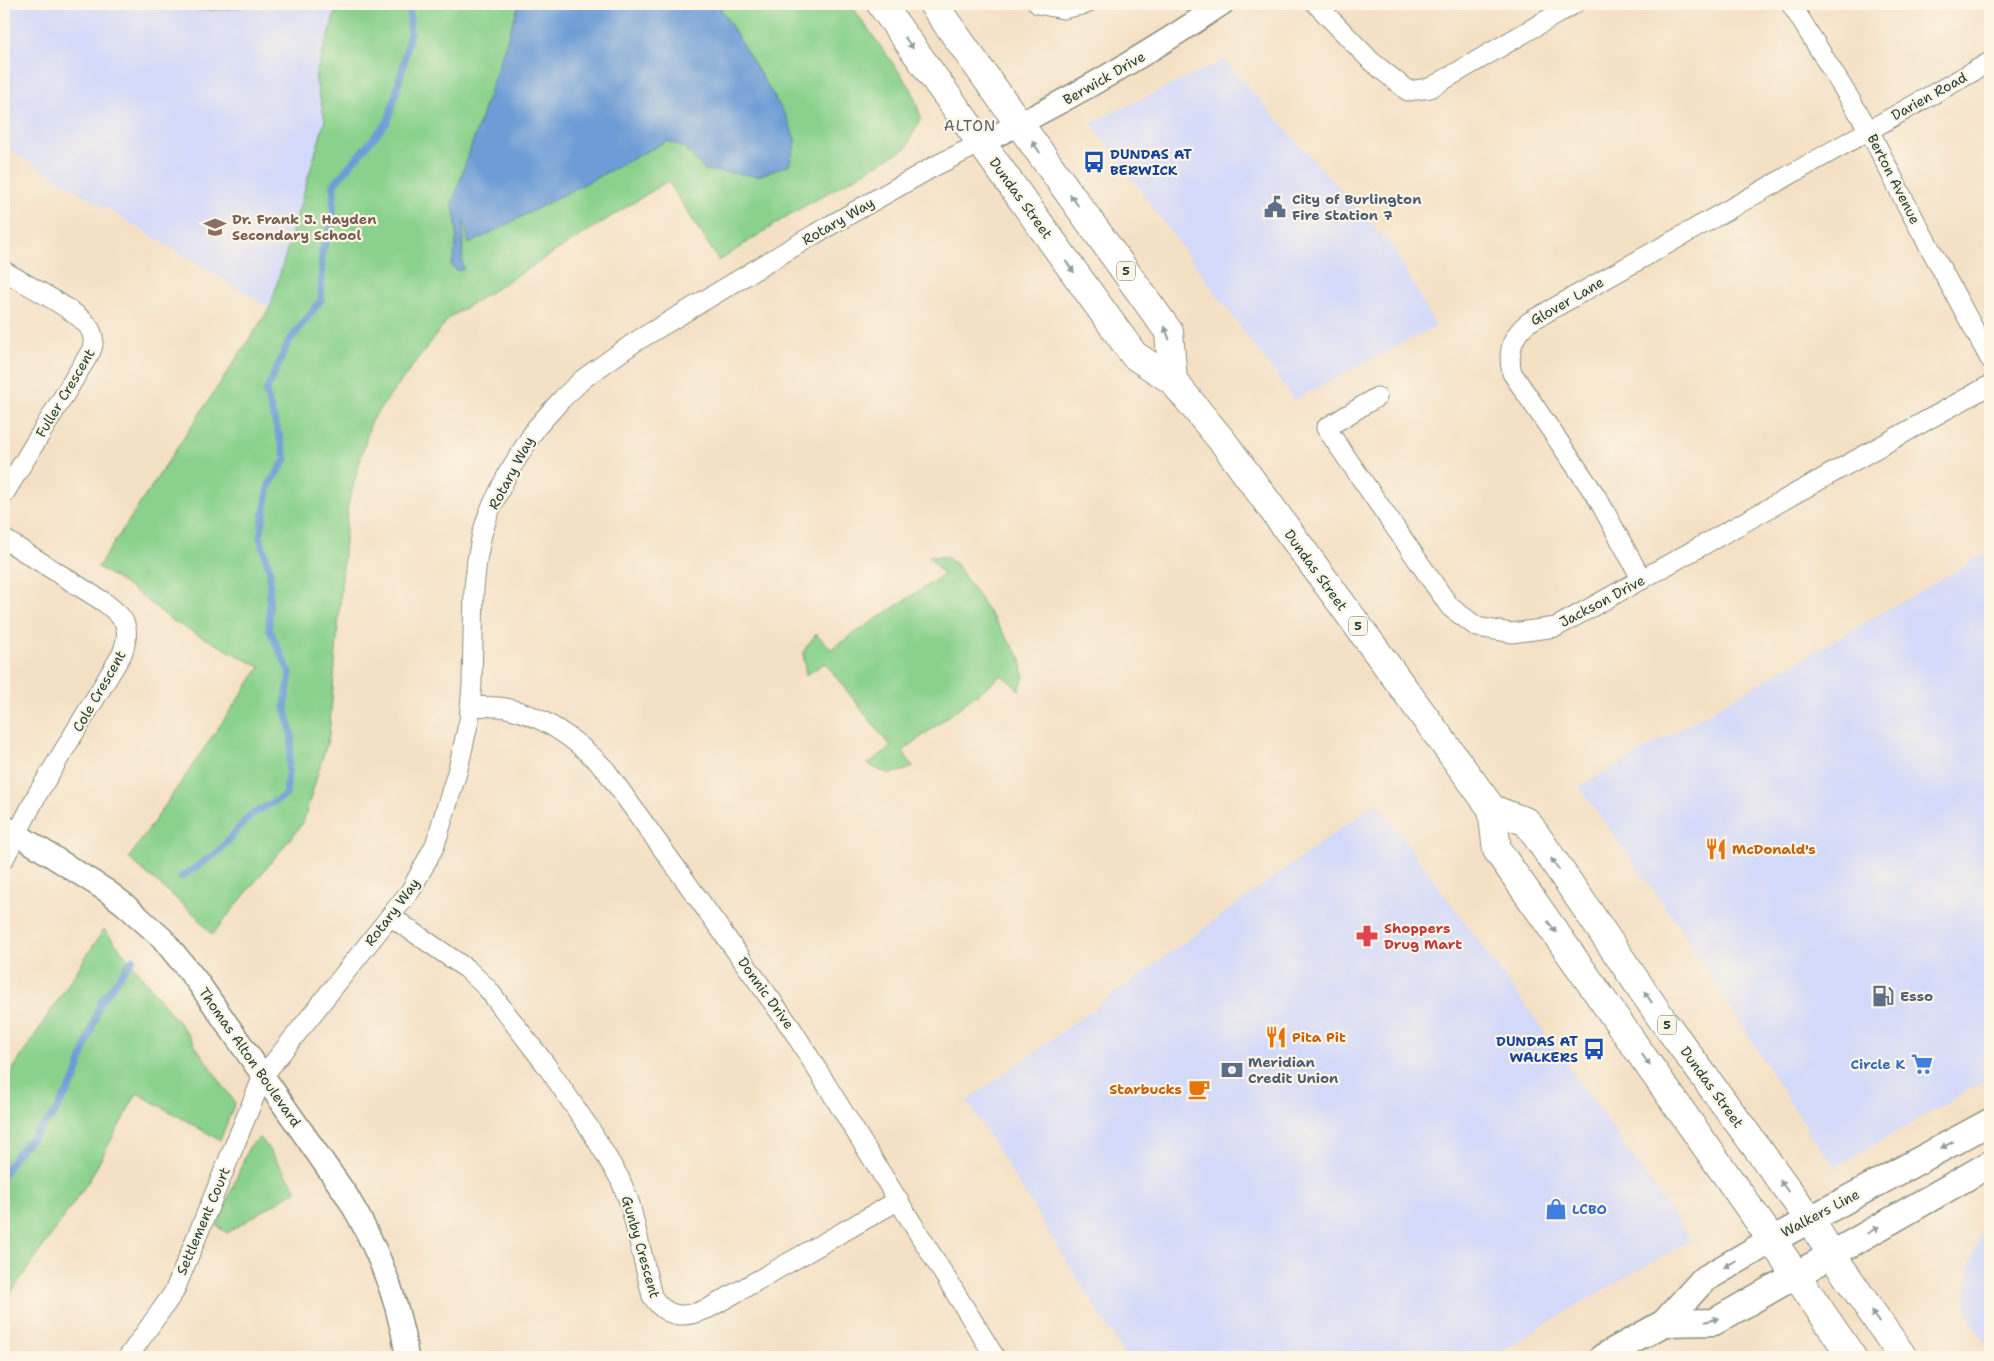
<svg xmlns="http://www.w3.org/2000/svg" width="1994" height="1361" font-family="'Shantell Sans',sans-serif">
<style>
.built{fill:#d3d9f9}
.green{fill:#89d18c;stroke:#548760}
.water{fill:#6d9cd6;stroke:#466c85}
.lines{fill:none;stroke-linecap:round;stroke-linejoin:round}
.stream{stroke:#6d9cd6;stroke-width:7}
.minor-casing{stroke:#8a8e7c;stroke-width:21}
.tertiary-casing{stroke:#8a8e7c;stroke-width:25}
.secondary-casing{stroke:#8a8e7c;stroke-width:29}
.primary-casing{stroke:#8a8e7c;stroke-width:30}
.minor{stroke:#fff;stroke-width:19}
.tertiary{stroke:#fff;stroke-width:22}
.secondary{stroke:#fff;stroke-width:26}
.primary{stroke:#fff;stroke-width:28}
.oneway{fill:#8f9e9a}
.labels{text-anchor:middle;stroke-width:4.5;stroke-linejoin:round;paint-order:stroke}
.shield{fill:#fcf5e5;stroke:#617469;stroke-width:1}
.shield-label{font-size:12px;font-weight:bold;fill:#1f3d34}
.street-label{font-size:14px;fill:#1f3d34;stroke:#fcf5e5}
.transit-label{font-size:14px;font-weight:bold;fill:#164399;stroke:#fcf5e5;text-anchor:start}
.service-label{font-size:14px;font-weight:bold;fill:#4e5e75;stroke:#fcf5e5;text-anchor:start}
.education-label{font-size:14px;font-weight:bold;fill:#785e54;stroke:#fcf5e5;text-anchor:start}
.food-label{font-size:14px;font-weight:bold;fill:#c56008;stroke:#fcf5e5;text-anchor:start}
.health-label{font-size:14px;font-weight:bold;fill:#be3a42;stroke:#fcf5e5;text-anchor:start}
.shop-label{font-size:14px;font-weight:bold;fill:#366cbe;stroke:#fcf5e5;text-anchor:end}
.neighbourhood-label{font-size:15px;letter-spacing:1px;fill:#555e6d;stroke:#fcf5e5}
</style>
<rect width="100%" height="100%" fill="#fcf5e5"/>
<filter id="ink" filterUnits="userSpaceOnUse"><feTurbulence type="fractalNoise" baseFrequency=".02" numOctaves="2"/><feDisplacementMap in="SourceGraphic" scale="10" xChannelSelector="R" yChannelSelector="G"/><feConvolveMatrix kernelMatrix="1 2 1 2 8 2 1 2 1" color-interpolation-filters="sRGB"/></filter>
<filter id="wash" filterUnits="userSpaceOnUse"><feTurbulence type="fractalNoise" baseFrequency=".0096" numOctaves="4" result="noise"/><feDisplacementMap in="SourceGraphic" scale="20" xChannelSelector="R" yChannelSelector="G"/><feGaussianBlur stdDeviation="1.12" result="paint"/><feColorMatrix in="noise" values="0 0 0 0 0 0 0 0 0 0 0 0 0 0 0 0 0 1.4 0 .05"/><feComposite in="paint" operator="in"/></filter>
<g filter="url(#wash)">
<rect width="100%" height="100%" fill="#f4e0c4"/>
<g class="built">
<polygon points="4,4 338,4 315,77 325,120 270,308 4,146"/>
<polygon points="1224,60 1394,249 1436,326 1294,400 1091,123"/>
<polygon points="1990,551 1990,1078 1836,1167 1809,1133 1685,935 1579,787"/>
<polygon points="1377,802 1533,1016 1691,1240 1568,1310 1492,1357 1126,1357 967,1101"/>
<polygon points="1990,1209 1990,1349 1967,1315 1966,1295 1970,1262"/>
</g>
<g class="green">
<path d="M168 4H256C228 10 195 14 168 4Z"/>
<polygon points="338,4 850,4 912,90 921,118 906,148 789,215 719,261 668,181 449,318 371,421 348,505 329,736 303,823 212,935 196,916 129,858 260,667 174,622 135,591 98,567 270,308 325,120 315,77"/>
<path d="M929 556 946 557 957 565 1021 659 1024 677 1019 690 1002 675 903 751 913 767C893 775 887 776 868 764L891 747 825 663 806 675 803 652 816 634 831 649 943 575Z"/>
<polygon points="104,929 186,1032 235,1103 220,1140 137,1093 90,1179 4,1303 4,1083"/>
<polygon points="259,1138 263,1141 297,1190 227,1233 217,1226 249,1147"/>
</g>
<path class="water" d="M519 4H718L787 118 796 142 789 165 758 176 704 170 685 148 667 141 469 244 464 220 462 261 464 269 459 271 451 266C458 247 458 224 452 204Z"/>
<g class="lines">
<g class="stream">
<polyline points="181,877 218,852 249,816 286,795 292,735 285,707 290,673 269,629 270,571 260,537 269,485 286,459 266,392 289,341 321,300 322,251 333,221 334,184 388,121 402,71 410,33 410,4"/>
<polyline points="4,1174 16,1155 54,1114 75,1079 100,1003 133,959"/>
</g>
</g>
</g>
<g filter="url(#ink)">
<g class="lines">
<g class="minor-casing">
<g id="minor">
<polyline points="1038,4 1063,9 1086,4"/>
<polyline points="1316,4 1372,62 1408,91 1430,88 1574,4"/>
<polyline points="1791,4 1869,130 1903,198 1990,359"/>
<path d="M4 271C23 283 77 310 88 326 94 334 95 342 91 351L4 494"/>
<polyline points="1377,397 1326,428 1450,607 1477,627 1512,633 1556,627 1990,385"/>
<path d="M4 539 104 602C126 619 132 627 122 654L38 793 4 859"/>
<path d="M1642 580 1598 499 1512 373C1507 352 1512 335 1529 322L1990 62"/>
<path d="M471 706C482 707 495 706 506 708 545 716 578 741 605 769L792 1029 995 1357"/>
<path d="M390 916 467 969 487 988 546 1065 590 1129 620 1179 630 1204 652 1296C667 1320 686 1318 709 1308L899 1200"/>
<polyline points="128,1357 174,1292 263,1076 411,890 435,845 458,769 469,720 472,684 474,588 477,560 482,534 489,512 508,473 536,428 562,399 583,379 635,342 815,234 933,167 981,143"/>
</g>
</g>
<g class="tertiary-casing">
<g id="tertiary">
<path d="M981 143C1065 102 1145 56 1222 4"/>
<path d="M4 826 107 891 124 904 162 938 197 981 347 1196C377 1246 399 1300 407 1357"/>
</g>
</g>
<g class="secondary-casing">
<g id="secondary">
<polyline points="1664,1323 1714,1322 1990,1164"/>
<polyline points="1603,1357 1664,1323 1703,1280 1772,1240 1990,1122"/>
</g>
</g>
<g class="primary-casing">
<g id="primary">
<polyline points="881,4 1134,355 1173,381 1224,443 1492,809 1497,850 1772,1240 1852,1357"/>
<polyline points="933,4 1169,332 1173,381"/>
<polyline points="1492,809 1527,822 1662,1019 1810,1220 1832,1255 1903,1357"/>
</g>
</g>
<use href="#minor" class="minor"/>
<use href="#tertiary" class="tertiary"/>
<use href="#secondary" class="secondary"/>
<use href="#primary" class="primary"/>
</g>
<defs><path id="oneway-solid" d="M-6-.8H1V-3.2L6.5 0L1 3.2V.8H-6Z" transform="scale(1.25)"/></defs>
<g class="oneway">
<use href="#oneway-solid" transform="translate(909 43) rotate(54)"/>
<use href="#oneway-solid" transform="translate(1036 147) rotate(-125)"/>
<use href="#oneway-solid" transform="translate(1074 200) rotate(-126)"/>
<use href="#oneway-solid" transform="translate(1070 267) rotate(54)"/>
<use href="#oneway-solid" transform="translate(1167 333) rotate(-110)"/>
<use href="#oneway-solid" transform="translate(1555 864) rotate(-125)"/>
<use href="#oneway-solid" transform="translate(1552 927) rotate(54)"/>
<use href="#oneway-solid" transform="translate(1648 997) rotate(-125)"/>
<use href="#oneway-solid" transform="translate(1646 1060) rotate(55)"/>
<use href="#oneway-solid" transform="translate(1947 1145) rotate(152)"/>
<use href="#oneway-solid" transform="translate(1784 1186) rotate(-126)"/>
<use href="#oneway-solid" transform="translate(1873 1230) rotate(-30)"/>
<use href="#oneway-solid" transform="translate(1730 1264) rotate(150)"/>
<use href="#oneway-solid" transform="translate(1875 1317) rotate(-125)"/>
<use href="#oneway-solid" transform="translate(1712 1320) rotate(-14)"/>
</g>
</g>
<defs>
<g id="bus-bare" transform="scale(1.725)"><path d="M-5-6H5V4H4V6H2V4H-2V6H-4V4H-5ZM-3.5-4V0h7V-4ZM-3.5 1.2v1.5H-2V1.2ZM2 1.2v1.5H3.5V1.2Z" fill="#1a4fb4" stroke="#fcf5e5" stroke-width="2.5" paint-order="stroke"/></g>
<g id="civic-bare" transform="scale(1.725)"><path d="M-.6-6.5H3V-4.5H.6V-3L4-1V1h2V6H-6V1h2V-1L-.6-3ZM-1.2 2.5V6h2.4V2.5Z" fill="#5c6f8a" stroke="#fcf5e5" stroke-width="2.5" paint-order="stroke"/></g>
<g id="school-bare" transform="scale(1.725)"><path d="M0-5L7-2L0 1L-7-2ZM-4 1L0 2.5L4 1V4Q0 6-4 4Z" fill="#8d6e63" stroke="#fcf5e5" stroke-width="2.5" paint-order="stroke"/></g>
<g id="restaurant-bare" transform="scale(1.725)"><path d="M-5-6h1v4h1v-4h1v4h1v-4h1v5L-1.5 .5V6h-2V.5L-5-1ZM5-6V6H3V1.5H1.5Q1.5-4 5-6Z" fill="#e8710a" stroke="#fcf5e5" stroke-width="2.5" paint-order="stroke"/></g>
<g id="pharmacy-bare" transform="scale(1.725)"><path d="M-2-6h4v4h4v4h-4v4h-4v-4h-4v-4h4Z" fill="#e0444e" stroke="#fcf5e5" stroke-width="2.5" paint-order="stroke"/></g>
<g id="fuel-bare" transform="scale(1.725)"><path d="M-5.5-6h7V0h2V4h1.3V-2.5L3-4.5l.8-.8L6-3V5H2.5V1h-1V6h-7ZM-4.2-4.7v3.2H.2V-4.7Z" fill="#5c6f8a" stroke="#fcf5e5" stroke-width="2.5" paint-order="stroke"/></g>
<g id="supermarket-bare" transform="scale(1.725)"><path d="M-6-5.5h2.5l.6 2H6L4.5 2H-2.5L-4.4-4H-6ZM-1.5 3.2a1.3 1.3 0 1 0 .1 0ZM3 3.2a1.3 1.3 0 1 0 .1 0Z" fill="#3f7fe0" stroke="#fcf5e5" stroke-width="2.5" paint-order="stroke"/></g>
<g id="bank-bare" transform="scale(1.725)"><path d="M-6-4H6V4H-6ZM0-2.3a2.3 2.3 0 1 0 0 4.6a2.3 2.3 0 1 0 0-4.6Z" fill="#5c6f8a" stroke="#fcf5e5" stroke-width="2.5" paint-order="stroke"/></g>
<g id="cafe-bare" transform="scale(1.725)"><path d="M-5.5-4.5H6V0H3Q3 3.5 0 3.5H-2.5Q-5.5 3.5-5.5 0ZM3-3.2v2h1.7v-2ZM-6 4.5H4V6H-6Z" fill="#e8710a" stroke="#fcf5e5" stroke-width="2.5" paint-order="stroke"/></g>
<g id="shop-bare" transform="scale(1.725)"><path d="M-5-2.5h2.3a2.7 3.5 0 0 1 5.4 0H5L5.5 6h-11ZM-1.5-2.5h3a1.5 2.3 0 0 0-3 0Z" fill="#3f7fe0" stroke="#fcf5e5" stroke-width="2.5" paint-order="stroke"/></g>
</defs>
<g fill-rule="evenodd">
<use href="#bus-bare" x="1094" y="162"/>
<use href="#civic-bare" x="1275" y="207"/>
<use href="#school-bare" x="215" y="227"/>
<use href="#restaurant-bare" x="1716" y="849"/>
<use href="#pharmacy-bare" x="1367" y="936"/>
<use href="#fuel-bare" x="1883" y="996"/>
<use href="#restaurant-bare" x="1276" y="1037"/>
<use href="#bus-bare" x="1594" y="1049"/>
<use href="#supermarket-bare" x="1922" y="1064"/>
<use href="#bank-bare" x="1232" y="1070"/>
<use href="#cafe-bare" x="1199" y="1089"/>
<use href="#shop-bare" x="1556" y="1209"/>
</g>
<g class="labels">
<g class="shield">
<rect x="1117" y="261.5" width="18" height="19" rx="4"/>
<rect x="1349" y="616.5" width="18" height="19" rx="4"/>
<rect x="1658" y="1015.5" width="18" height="19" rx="4"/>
</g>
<g class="shield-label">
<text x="1126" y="275">5</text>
<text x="1358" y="630">5</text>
<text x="1667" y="1029">5</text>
</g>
<g class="street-label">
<text transform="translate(1104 78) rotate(-30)" y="5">Berwick Drive</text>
<text transform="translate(1929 96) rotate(-29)" y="5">Darien Road</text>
<text transform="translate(1894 179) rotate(63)" y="5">Berton Avenue</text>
<text transform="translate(1021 198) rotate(54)" y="5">Dundas Street</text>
<text transform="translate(838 221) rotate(-30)" y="5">Rotary Way</text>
<text transform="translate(1567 301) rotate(-30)" y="5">Glover Lane</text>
<text transform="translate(65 393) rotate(-59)" y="5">Fuller Crescent</text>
<text transform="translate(511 473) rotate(-62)" y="5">Rotary Way</text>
<text transform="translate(1316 570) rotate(54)" y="5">Dundas Street</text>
<text transform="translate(1602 601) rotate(-28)" y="5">Jackson Drive</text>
<text transform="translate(99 691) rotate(-60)" y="5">Cole Crescent</text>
<text transform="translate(392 912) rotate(-53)" y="5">Rotary Way</text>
<text transform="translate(766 993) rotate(54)" y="5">Donnic Drive</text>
<text transform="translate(250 1057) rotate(55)" y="5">Thomas Alton Boulevard</text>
<text transform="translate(1712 1087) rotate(54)" y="5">Dundas Street</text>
<text transform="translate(1820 1213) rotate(-28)" y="5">Walkers Line</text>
<text transform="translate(203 1221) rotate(-67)" y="5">Settlement Court</text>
<text transform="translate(641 1247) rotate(74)" y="5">Gunby Crescent</text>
</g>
<g class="transit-label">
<text x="1110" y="159">DUNDAS AT<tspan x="1110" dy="16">BERWICK</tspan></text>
<text x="1578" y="1046" text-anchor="end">DUNDAS AT<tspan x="1578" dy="16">WALKERS</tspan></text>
</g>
<g class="service-label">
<text x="1292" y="204">City of Burlington<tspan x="1292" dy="16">Fire Station 7</tspan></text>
<text x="1900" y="1001">Esso</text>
<text x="1248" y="1067">Meridian<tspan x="1248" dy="16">Credit Union</tspan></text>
</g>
<g class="education-label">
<text x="232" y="224">Dr. Frank J. Hayden<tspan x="232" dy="16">Secondary School</tspan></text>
</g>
<g class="food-label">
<text x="1732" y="854">McDonald's</text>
<text x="1292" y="1042">Pita Pit</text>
<text x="1182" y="1094" text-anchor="end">Starbucks</text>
</g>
<g class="health-label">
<text x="1384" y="933">Shoppers<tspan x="1384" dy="16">Drug Mart</tspan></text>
</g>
<g class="shop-label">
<text x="1905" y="1069">Circle K</text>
<text x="1572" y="1214" text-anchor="start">LCBO</text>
</g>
<g class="neighbourhood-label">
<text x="970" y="131">ALTON</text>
</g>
</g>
<rect width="1994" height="1361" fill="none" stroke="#fcf5e5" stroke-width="20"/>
</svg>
